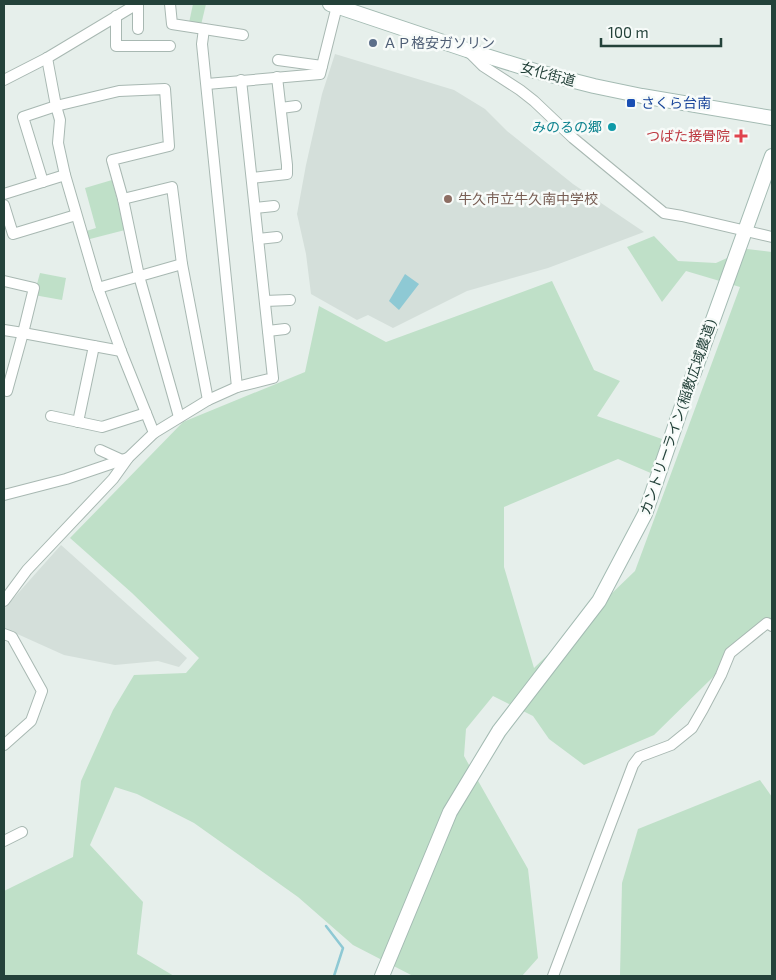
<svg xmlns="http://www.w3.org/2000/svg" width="776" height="980" font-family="'Exo 2','Noto Sans JP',sans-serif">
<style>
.built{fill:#d4dfda}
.green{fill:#bfe0c8}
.water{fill:#8ec9d4}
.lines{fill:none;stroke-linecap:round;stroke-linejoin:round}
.stream{stroke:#8ec9d4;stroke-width:2.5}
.street-casing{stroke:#a8b8b2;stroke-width:12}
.secondary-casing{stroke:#a4bbb3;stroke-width:16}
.street{stroke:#fff;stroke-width:10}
.secondary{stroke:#fff;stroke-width:14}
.service-dot{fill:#5c6f8a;stroke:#f7fbf9;stroke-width:2}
.transit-dot{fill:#1a4fb4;stroke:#f7fbf9;stroke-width:2}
.culture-dot{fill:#0f9aa8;stroke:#f7fbf9;stroke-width:2}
.health-dot{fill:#e0444e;stroke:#f7fbf9;stroke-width:2}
.education-dot{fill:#8d6e63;stroke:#f7fbf9;stroke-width:2}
.labels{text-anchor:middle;stroke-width:5;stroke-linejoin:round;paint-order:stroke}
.service-label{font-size:14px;fill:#4e5e75;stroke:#f7fbf9;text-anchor:start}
.street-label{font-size:14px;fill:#24423a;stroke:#f7fbf9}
.transit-label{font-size:14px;fill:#164399;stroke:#f7fbf9;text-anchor:start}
.culture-label{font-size:14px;fill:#0d838f;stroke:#f7fbf9;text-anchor:end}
.health-label{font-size:14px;fill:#be3a42;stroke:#f7fbf9;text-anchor:end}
.education-label{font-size:14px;fill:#785e54;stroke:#f7fbf9;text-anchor:start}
</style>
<rect width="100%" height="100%" fill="#e6efeb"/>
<g class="built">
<polygon points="335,54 454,90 485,109 507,131 573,184 644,232 548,268 467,291 393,328 368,315 357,320 311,294 306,254 297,214 306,165 322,94"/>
<polygon points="61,545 187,658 179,667 158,661 115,665 64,655 4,628 4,609"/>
</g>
<g class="green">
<polygon points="193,4 206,4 201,25 189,23"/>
<polygon points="112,180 125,230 86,240 83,232 96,228 85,188"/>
<polygon points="654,236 678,261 716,263 747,249 772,252 772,620 771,620 654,735 584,765 549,739 533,716 493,696 466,729 464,756 528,869 538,958 522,976 413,976 353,945 298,897 194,823 137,794 115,787 90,845 143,902 137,954 174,976 4,976 4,891 73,857 81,781 113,710 134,675 186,673 199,658 132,593 70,538 183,422 305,372 319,306 386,342 552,281 594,370 620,381 597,416 662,439 653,474 618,459 504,507 504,567 534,668 635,571 740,287 686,271 662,302 627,247"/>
<polygon points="40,273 66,278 62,300 34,295"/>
<polygon points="760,780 772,797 772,976 620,976 622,883 638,829"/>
</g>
<polygon class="water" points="405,274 419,284 399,310 389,301"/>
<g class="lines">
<polyline class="stream" points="326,926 343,948 334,976"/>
<g class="street-casing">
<g id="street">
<polyline points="138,4 138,29"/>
<polyline points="170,4 172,24 243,35"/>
<polyline points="116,16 116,46 170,46"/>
<polyline points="204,29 202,44 237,387"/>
<polyline points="469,52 483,66 520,90 534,101 573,138 664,213 682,216 772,237"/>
<polyline points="47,58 56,106 60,120 58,143 65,175 98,288 121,351 154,433"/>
<polyline points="278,60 322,66"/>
<polyline points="4,80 47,58 137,4"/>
<polyline points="207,84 320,74 337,6"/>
<polyline points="281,108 296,106"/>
<polyline points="252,178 287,174 287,165 277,77"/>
<polyline points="43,182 23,117 56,106 119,91 165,89 169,146 112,160 123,199 139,276 179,417"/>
<polyline points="4,194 65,175"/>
<polyline points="123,199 172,187 182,264 208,400"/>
<polyline points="4,205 13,234 76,215"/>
<polyline points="255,208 274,206"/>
<polyline points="258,239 277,237"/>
<polyline points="4,281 34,288 23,333 121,351"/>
<polyline points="98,288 182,264"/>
<polyline points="265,301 290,300"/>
<polyline points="4,330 23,333 7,391 4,390"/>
<polyline points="268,331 285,329"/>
<polyline points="51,416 102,427 146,413"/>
<polyline points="78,422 94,346"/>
<polyline points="100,450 122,460"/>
<polyline points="4,495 66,479 128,458"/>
<polyline points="4,601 27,570 113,479 128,458 154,433 208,400 237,387 273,378 241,80"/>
<polyline points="4,634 12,637 42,691 31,721 4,745"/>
<polyline points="4,841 22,832"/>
<polyline points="553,976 633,765 639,757 671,745 692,728 703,709 721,675 730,653 767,623 772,626"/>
</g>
</g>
<g class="secondary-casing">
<g id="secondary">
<polyline points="330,4 467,50 535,71 594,86 642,96 772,118"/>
<polyline points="382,976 450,812 499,731 599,601 645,514 683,403 772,156"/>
</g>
</g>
<use href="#street" class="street"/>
<use href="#secondary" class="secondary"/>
</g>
<circle class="service-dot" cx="373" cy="43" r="5"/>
<rect class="transit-dot" x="626" y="98" width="10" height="10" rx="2.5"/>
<circle class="culture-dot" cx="612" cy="127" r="5"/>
<path class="health-dot" d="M738.5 128.5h5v5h5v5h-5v5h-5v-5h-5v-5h5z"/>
<circle class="education-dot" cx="448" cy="199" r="5"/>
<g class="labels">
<g class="service-label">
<text x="383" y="48">ＡＰ格安ガソリン</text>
</g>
<g class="street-label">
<text transform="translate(548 74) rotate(15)" y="5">女化街道</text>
<text transform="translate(678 417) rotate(-71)" y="5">カントリーライン(稲敷広域農道)</text>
</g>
<g class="transit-label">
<text x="641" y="108">さくら台南</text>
</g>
<g class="culture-label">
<text x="602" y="132">みのるの郷</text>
</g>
<g class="health-label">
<text x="730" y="141">つばた接骨院</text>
</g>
<g class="education-label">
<text x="458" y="204">牛久市立牛久南中学校</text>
</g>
</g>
<rect width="776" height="980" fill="none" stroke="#24423a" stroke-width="10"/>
<path d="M601 38v8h120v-8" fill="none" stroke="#24423a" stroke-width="2.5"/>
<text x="608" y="38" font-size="15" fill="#24423a" stroke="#f7fbf9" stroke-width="4" paint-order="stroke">100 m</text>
</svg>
